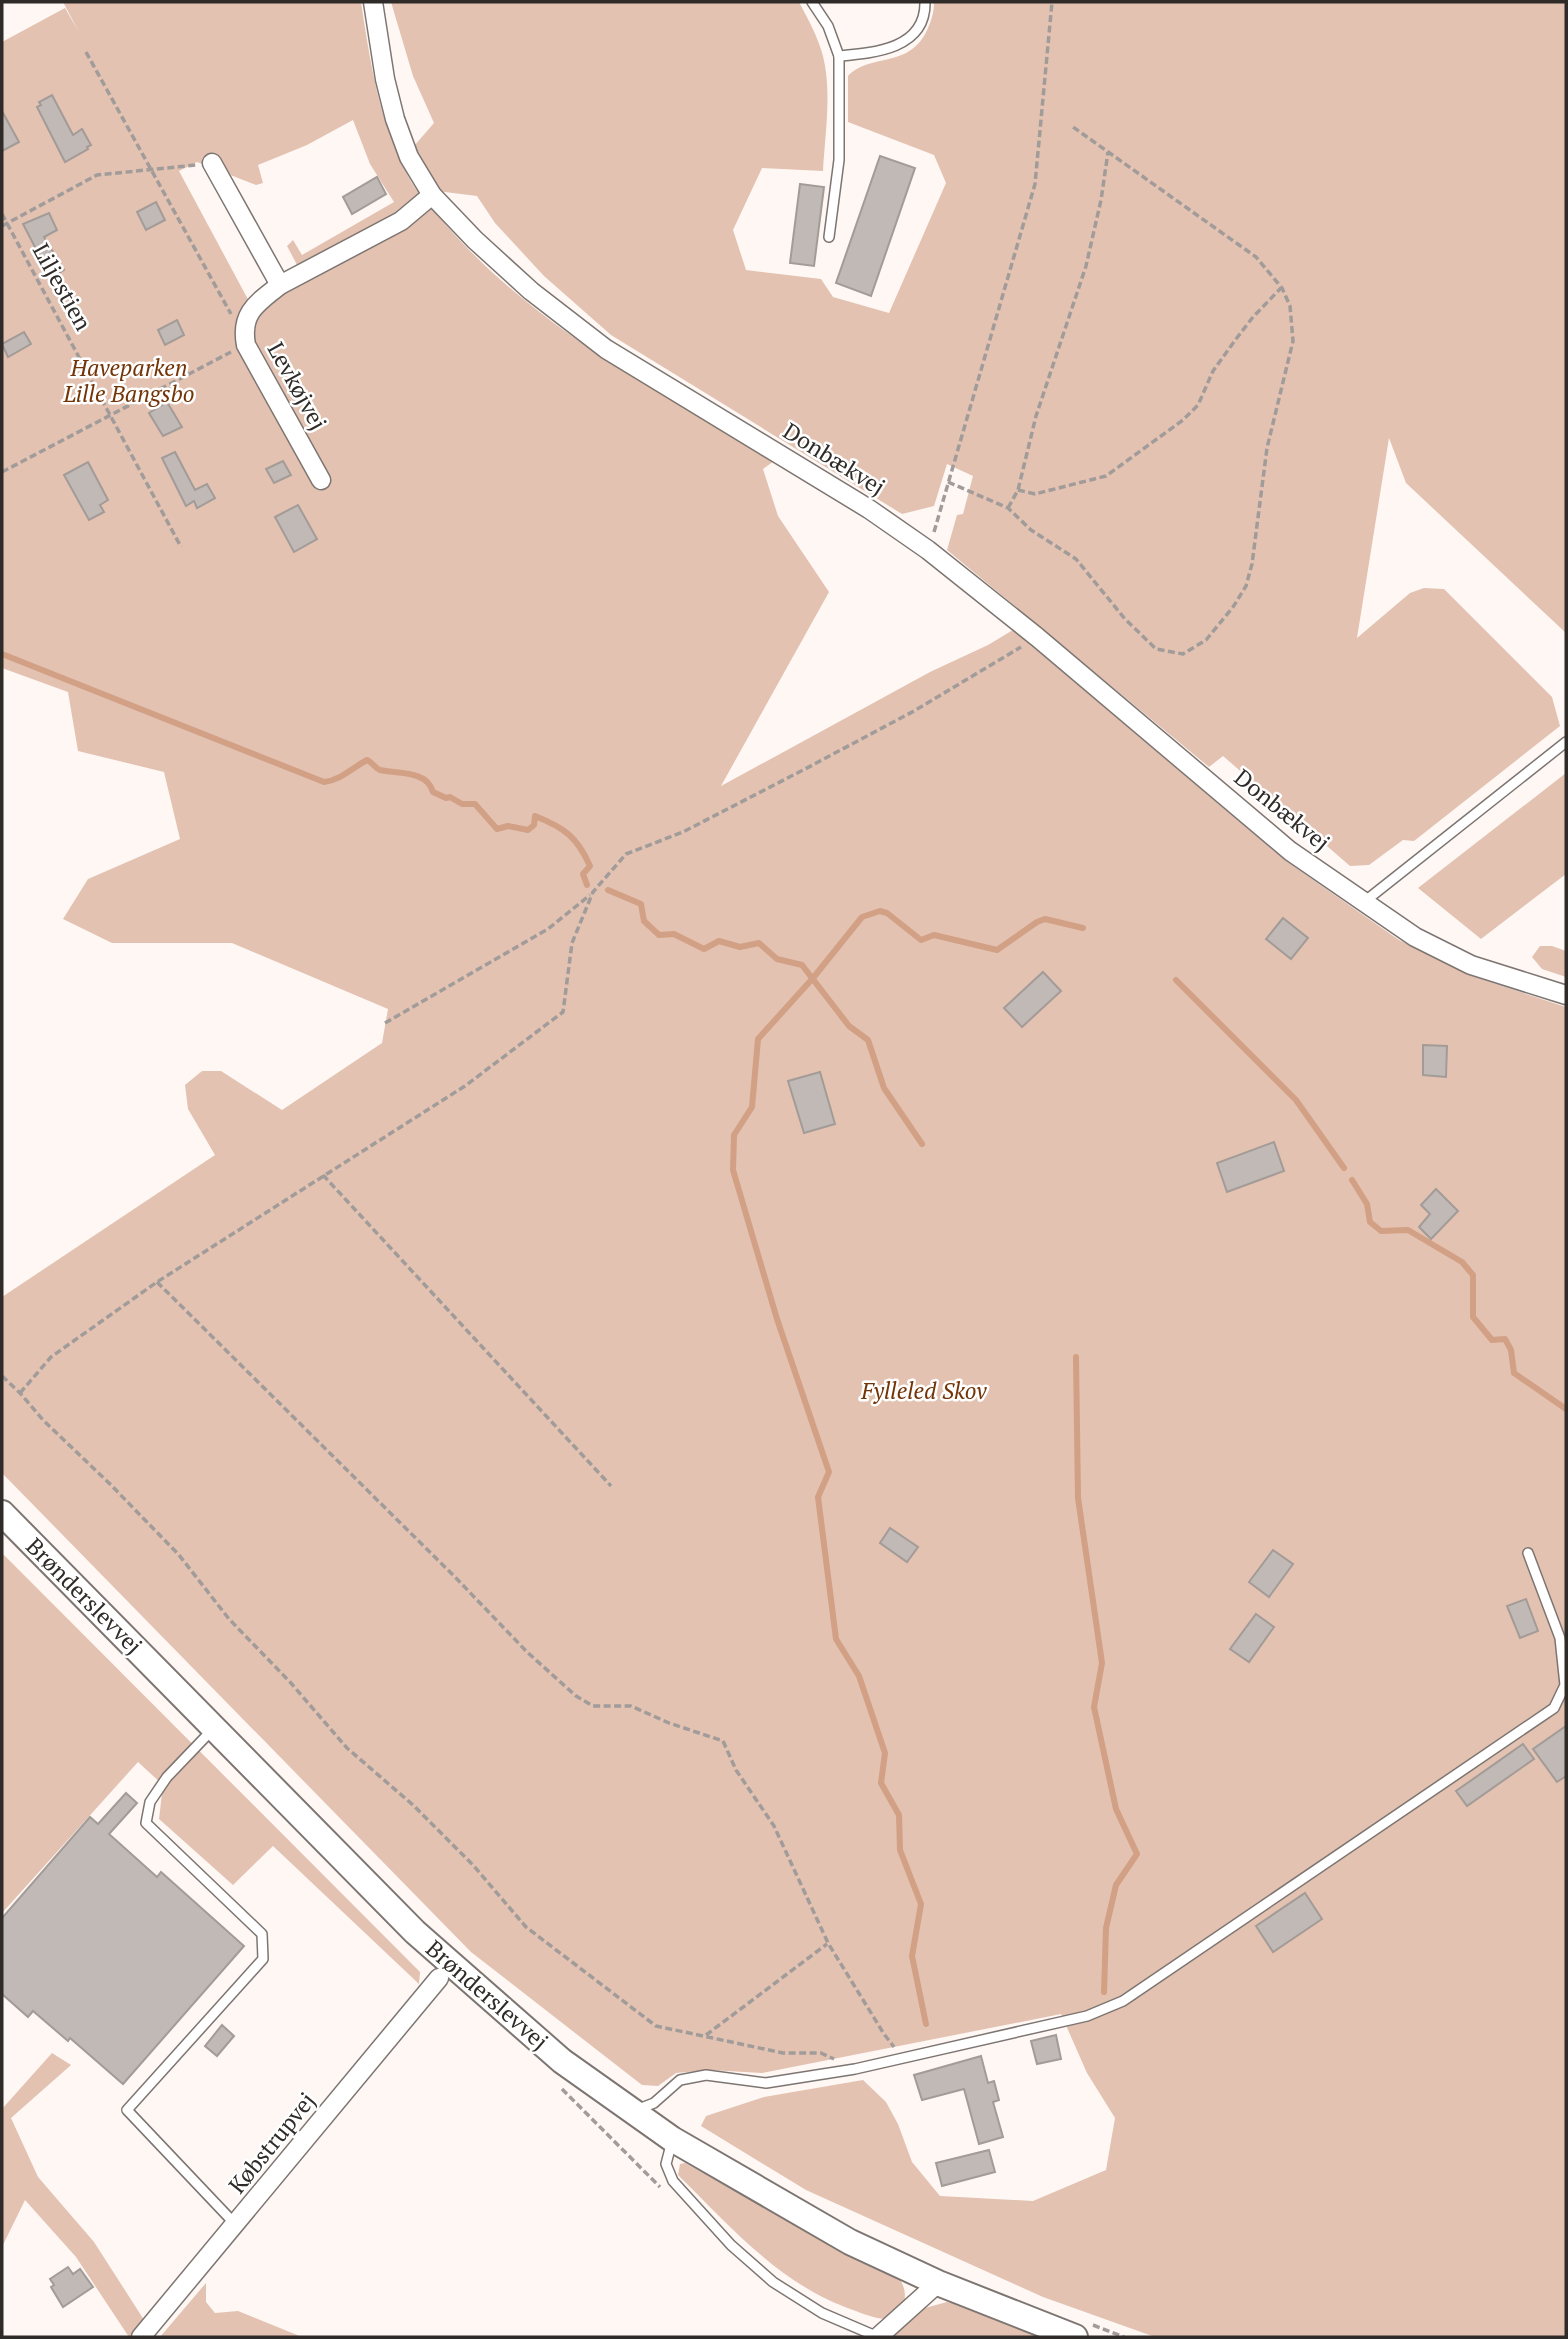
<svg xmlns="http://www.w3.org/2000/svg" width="1568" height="2339" font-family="'PT Serif',serif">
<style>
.green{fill:#e3c2b1;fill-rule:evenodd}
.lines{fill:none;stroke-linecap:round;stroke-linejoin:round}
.stream{stroke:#d2a084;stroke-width:6}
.building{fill:#c1b9b5;stroke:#a39b97;stroke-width:2}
.lane-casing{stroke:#7d7571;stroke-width:12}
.street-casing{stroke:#7d7571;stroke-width:21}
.secondary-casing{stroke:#7d7571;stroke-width:28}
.path{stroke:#a19c9a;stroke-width:3.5;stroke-dasharray:7 3.5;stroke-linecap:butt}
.lane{stroke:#fff;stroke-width:9}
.street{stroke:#fff;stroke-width:18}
.secondary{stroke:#fff;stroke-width:24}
.labels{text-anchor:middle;stroke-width:5;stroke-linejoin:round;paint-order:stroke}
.street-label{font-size:23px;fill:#2e2b29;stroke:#fff}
.park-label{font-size:23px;font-style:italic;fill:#733508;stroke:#fff}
</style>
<rect width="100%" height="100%" fill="#fef7f4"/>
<g class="green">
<path d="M63 2H361C370 61 379 122 408 176 417 194 434 210 447 226 536 328 660 393 774 461L763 469 778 516 829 592 721 786 930 672 988 645 1013 630 1286 861 1399 940 1478 978 1566 1007V2337H1155L1043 2297 806 2190 701 2126 706 2116 764 2097 863 2080 886 2102 898 2124 912 2162 940 2196 1033 2201 1106 2170 1115 2118 1087 2073 1061 2014 762 2073 710 2070 676 2073 658 2086 642 2085 471 1952 2 1473V1297L215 1155 188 1109 185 1085 202 1071H221L282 1110 382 1043 388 1009 232 943H112L63 919 88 879 180 839 164 772 78 751 68 692 2 668V42L65 8 79 32ZM353 120 370 164 394 202 302 255 293 240 287 246 304 278 251 305 179 171 197 162 256 185 263 183 258 165 307 145Z"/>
<path d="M391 2H799C808 19 818 37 823 56 832 92 825 134 823 171L762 168 733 230 746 270 821 279 833 297 889 313 946 183 934 155 848 122V76C871 52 910 70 928 28 932 18 934 12 934 2H1566V633L1406 483 1389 438 1357 638 1410 593 1424 588 1444 589 1552 697 1560 726 1414 841 1403 840 1369 865 1350 866 1223 756 1209 767 947 550 957 515 963 514 973 476 947 464 934 506 902 514 611 335 544 276 495 223 477 196 437 191 408 153 434 123 413 76Z"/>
<polygon points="1566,773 1566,874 1481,939 1418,888"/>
<polygon points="1540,946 1552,946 1566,951 1566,977 1542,969 1532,957"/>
<polygon points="2,1553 420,1972 419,1984 273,1846 233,1885 159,1819 163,1785 138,1762 2,1913"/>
<polygon points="52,2053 71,2065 11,2118 38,2177 94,2242 146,2323 134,2337 129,2337 76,2257 25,2200 2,2247 2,2109"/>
<path d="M685 2163 843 2251 898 2277C905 2286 906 2294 904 2306L886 2319C871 2318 859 2312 845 2307 777 2281 729 2225 678 2175L680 2164Z"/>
<polygon points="206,2283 206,2302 215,2313 238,2311 302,2337 160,2337"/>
<polygon points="947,2302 960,2305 1042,2337 888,2337 925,2308"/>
</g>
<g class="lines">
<g class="stream">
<path d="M2 654 324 782C341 780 352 768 367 760 372 762 375 768 380 770 397 774 427 770 433 792L446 798 450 797 462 804H475L497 829 508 826 528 830 534 825 535 816C565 828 577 837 590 866L583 874 587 885"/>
<polyline points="608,890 641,904 644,921 659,935 674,934 704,949 719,941 740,947 759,943 777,959 802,965 849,1026 868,1040 884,1088 922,1144"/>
<polyline points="1176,980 1296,1100 1344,1168"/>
<polyline points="1352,1180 1367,1204 1370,1222 1381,1231 1408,1230 1462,1262 1473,1275 1473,1317 1492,1340 1505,1339 1511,1350 1514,1373 1566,1409"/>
<polyline points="1076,1357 1078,1498 1102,1663 1094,1707 1116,1809 1137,1854 1116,1885 1106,1928 1104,1992"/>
<polyline points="926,2024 912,1956 921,1904 900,1850 899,1815 881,1783 885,1753 859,1676 836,1639 818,1497 829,1472 777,1319 733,1170 734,1135 752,1107 758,1039 813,978 862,917 880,911 887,913 921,940 934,935 997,950 1037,922 1045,919 1083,928"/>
</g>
</g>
<g class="building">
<polygon points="52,95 73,135 82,129 91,145 87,147 88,149 65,162 37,107 41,105 39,102"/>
<polygon points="2,111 19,142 2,151"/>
<polygon points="880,156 915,168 871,296 836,283"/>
<polygon points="377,177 386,194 352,214 343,197"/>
<polygon points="800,184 824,187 814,266 790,263"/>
<polygon points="156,202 165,220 146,230 137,212"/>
<polygon points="49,213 57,230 44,237 64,270 51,278 23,224"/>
<polygon points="177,320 184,335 165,345 158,330"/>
<polygon points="24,332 31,344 8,357 2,344"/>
<polygon points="167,402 182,427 163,436 149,413"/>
<polygon points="175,452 195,490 207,484 215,498 197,508 194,501 186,506 162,458"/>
<polygon points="283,461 291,475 274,483 266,469"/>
<polygon points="88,462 108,500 100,505 104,512 89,520 64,475"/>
<polygon points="298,505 317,539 294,552 275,517"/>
<polygon points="1283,918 1308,938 1291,959 1266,939"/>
<polygon points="1043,972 1061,991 1022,1027 1004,1008"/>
<polygon points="1423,1045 1447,1046 1446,1077 1423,1075"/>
<polygon points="820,1072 835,1124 804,1133 788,1081"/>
<polygon points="1274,1142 1284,1171 1227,1192 1217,1163"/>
<polygon points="1436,1189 1458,1211 1431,1239 1419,1227 1430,1214 1421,1205"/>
<polygon points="890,1528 918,1547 907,1562 880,1543"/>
<polygon points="1273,1550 1293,1564 1269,1597 1249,1582"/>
<polygon points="1526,1599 1538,1631 1520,1638 1507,1606"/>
<polygon points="1256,1614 1274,1627 1249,1662 1230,1649"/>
<polygon points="1566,1726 1566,1776 1557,1782 1533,1749"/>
<polygon points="1523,1744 1534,1759 1467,1806 1456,1791"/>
<polygon points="126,1793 137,1803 109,1834 157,1877 161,1872 244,1946 123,2084 70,2038 68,2041 33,2011 28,2017 2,1994 2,1918 90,1817 98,1824"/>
<polygon points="1305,1893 1322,1919 1273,1952 1256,1926"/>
<polygon points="222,2025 234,2036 217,2056 205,2046"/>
<polygon points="1056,2035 1061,2059 1037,2064 1031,2041"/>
<polygon points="981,2056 988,2083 994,2081 999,2100 993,2102 1003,2137 979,2144 964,2089 922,2100 914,2075"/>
<polygon points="989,2150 995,2172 942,2186 936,2163"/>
<polygon points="68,2267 73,2274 80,2269 93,2287 63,2307 51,2287 54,2285 50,2279"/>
</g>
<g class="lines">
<g class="lane-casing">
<g id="lane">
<polyline points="812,2 828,26 839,56 839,160 829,237"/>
<path d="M839 56C874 53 926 49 925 2"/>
<polyline points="1364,902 1566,742"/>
<polyline points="213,1729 167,1777 150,1802 146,1823 262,1934 263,1959 127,2110 236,2225"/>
<polyline points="636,2110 654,2103 680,2080 706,2075 766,2083 855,2069 1087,2016 1123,2001 1554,1708 1565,1685 1560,1638 1528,1553"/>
<polyline points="672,2141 666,2164 673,2181 731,2245 773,2282 822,2313 878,2337"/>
</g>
</g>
<g class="street-casing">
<g id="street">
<polyline points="373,2 385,79 395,119 409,157 432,195 475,240 531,291 606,349 869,509 928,550 1037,637 1290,851 1415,937 1471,965 1566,995"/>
<polyline points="212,163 280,285 401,221 432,195"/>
<path d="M280 285C257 303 240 313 246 345L321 480"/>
<polyline points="141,2337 439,1978"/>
<polyline points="878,2337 938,2283"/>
</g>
</g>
<g class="secondary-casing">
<polyline id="secondary" points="2,1513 415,1932 562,2061 672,2139 850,2242 938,2283 1075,2337"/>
</g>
<g class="path">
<polyline points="86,52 231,314"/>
<polyline points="2,214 181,547"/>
<polyline points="2,226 97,175 196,165"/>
<polyline points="2,472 231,352"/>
<polyline points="948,482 1008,508 1031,530 1076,559 1125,619 1156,649 1183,654 1206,640 1233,607 1246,586 1252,564 1267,448 1293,341 1290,306 1282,288 1256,257 1073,127"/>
<polyline points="1018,490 1035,494 1106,476 1183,420 1198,405 1213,371 1236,339 1253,317 1281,288"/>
<polyline points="1008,508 1018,490 1036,416 1086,266 1101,200 1108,152"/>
<polyline points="934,532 1035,184 1052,2"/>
<polyline points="385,1023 548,929 590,895"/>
<polyline points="323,1175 611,1486"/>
<polyline points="157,1282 456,1578 527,1652 576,1696 593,1706 631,1706 669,1723 723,1741 736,1770 774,1826 828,1943 884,2034 894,2047"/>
<polyline points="2,1376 20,1393 43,1420 109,1483 179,1555 229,1619 290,1682 347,1748 413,1805 473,1865 526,1927 656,2026 783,2053 821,2053 834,2059"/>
<polyline points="20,1393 51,1357 157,1282 465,1086 563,1012 572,943 593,892 626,854 683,832 805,769 914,711 1021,647"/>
<polyline points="706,2035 827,1944"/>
<polyline points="562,2089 660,2187"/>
<polyline points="1093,2325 1124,2337"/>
</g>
<use href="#lane" class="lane"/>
<use href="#street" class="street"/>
<use href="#secondary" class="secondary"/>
</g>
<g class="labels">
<g class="street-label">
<text transform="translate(62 287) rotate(61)" y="8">Liljestien</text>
<text transform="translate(297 386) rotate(61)" y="8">Levkøjvej</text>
<text transform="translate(834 459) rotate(32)" y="8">Donbækvej</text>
<text transform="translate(1282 810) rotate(39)" y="8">Donbækvej</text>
<text transform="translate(84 1596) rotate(45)" y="8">Brønderslevvej</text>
<text transform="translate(487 1995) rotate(41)" y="8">Brønderslevvej</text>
<text transform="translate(272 2143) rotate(-51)" y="8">Købstrupvej</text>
</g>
<g class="park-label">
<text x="129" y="376">Haveparken<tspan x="129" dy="26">Lille Bangsbo</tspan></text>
<text x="924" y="1399">Fylleled Skov</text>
</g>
</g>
<rect width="1568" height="2339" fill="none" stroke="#2e2b29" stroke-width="7"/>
</svg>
